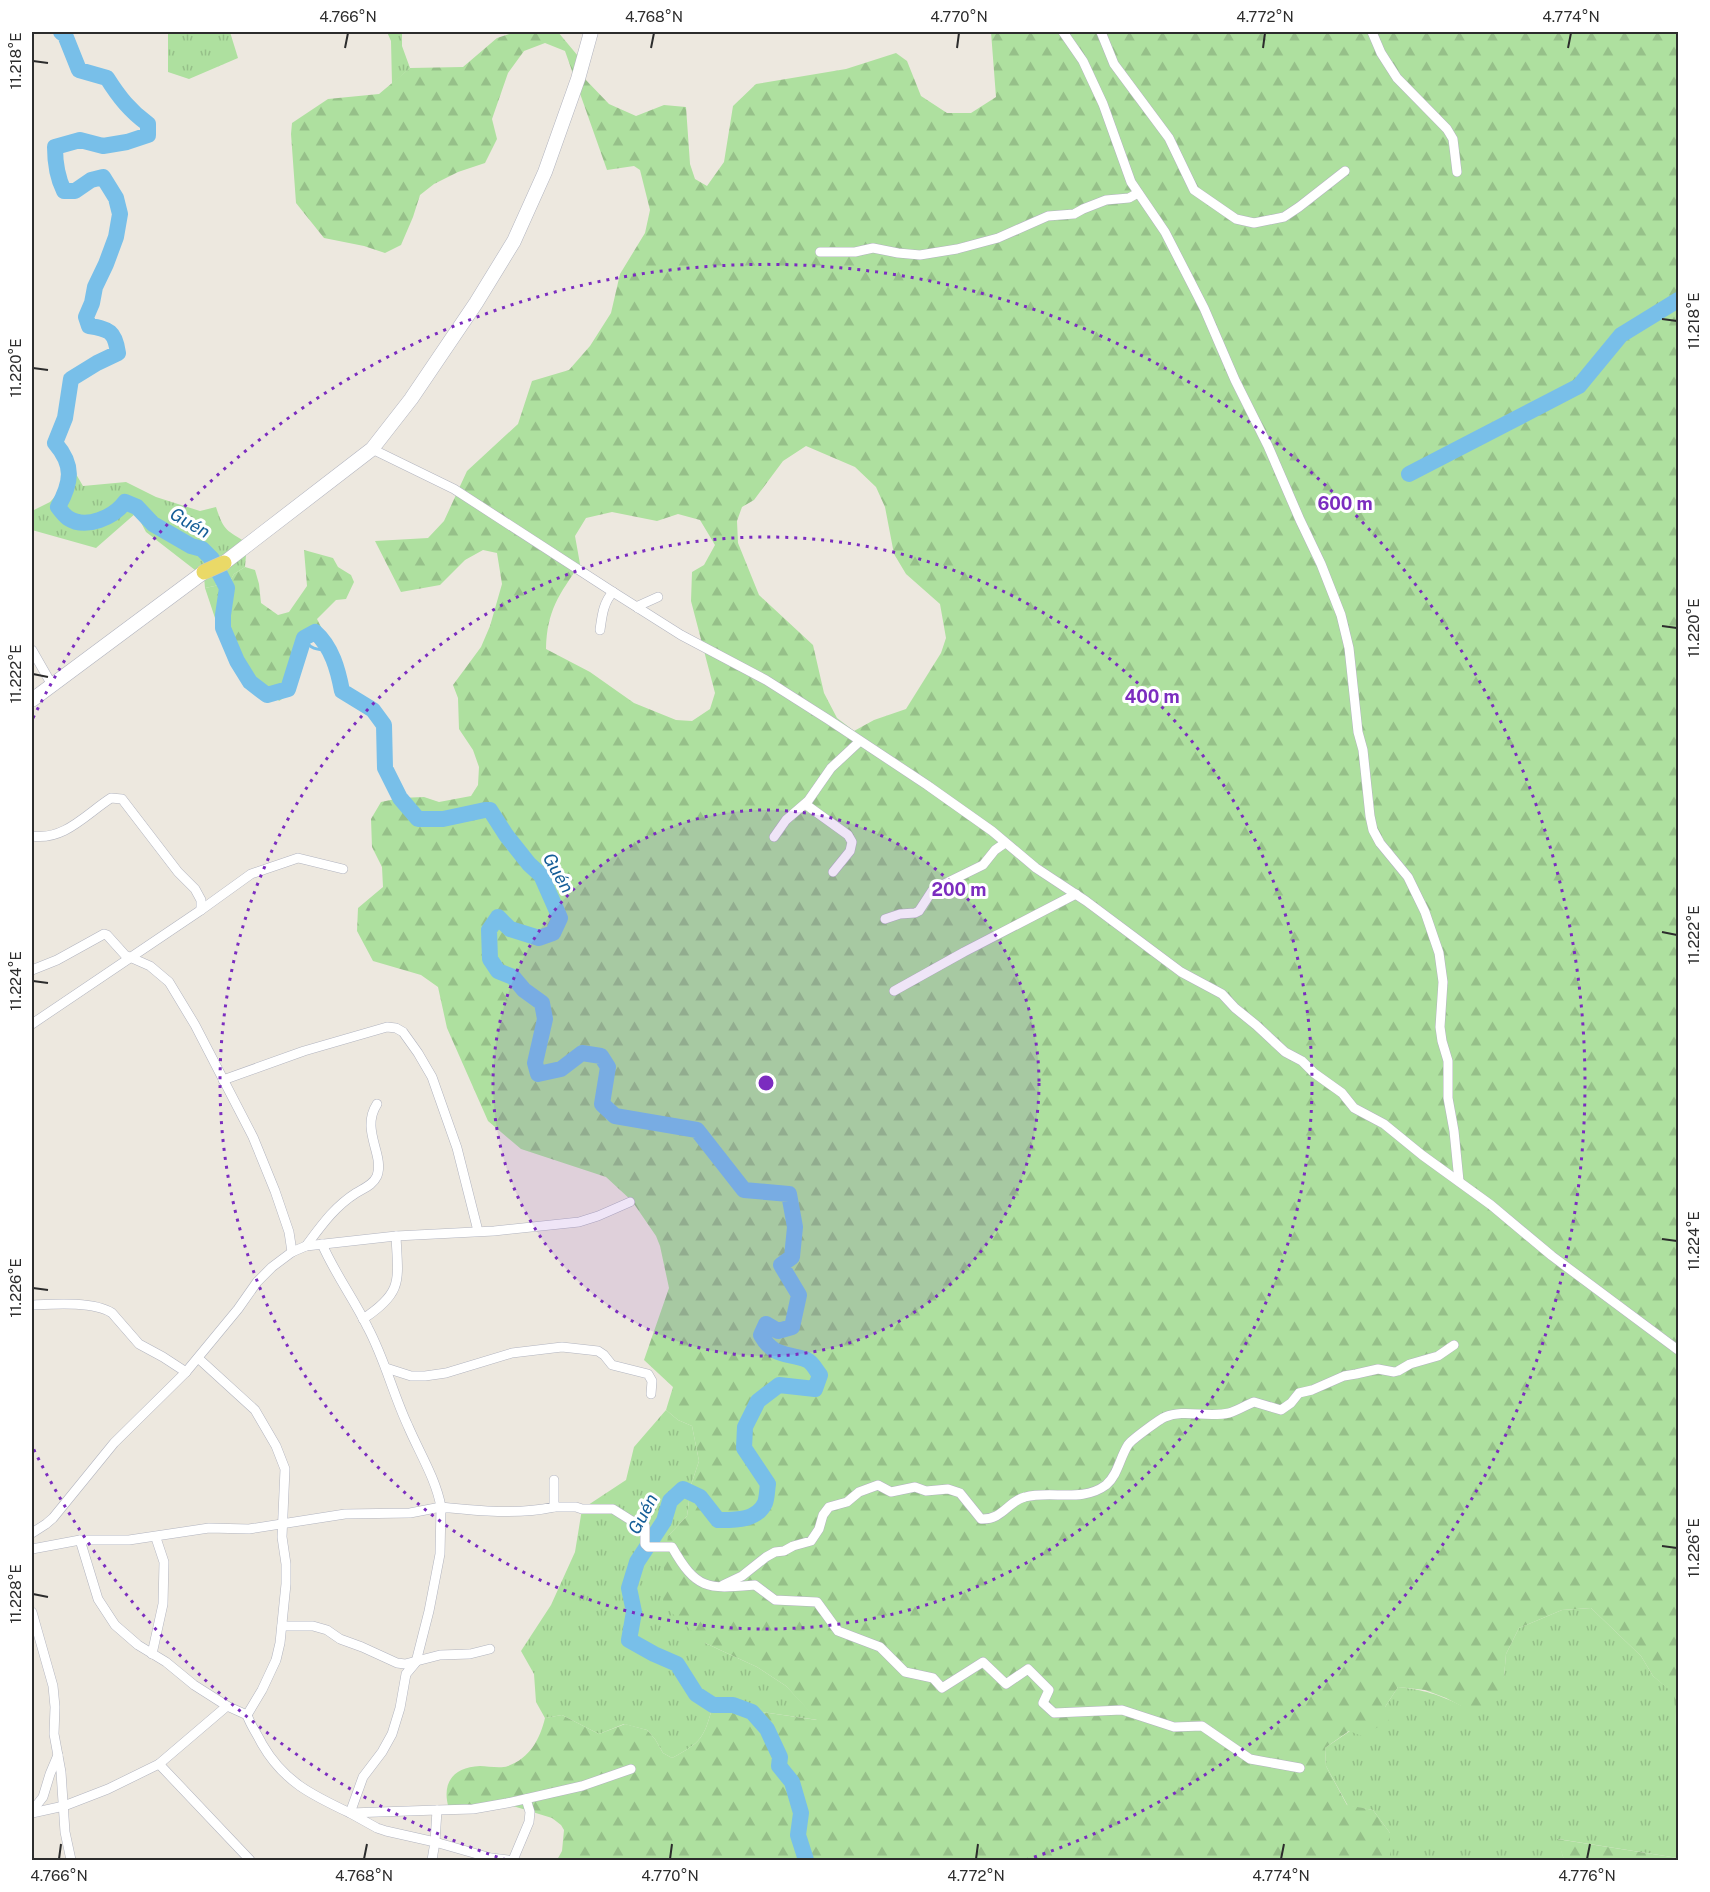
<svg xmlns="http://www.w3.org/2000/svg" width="1710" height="1892" font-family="'Public Sans',sans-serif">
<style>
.grass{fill:url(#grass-tufts)}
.forest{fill:url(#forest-firs);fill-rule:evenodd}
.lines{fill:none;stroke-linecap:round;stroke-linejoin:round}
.stream{stroke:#78bfe9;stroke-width:3}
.river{stroke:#78bfe9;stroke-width:16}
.street-casing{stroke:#b2b4bf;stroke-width:10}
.secondary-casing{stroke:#b2b4bf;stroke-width:15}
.primary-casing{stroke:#c8c8c8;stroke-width:16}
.street{stroke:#fff;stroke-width:9}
.secondary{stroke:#fff;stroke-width:14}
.primary{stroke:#ead967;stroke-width:15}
.ticks{fill:none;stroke:#2c2c2c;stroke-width:2}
.ring{fill:none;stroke:#7b2cbf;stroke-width:3;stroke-dasharray:3 6}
.labels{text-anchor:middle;stroke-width:6;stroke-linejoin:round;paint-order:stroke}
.water-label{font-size:18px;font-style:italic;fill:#145d97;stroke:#fff}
.centre{fill:#7b2cbf;stroke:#fff;stroke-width:3}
.ring-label{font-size:18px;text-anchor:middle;font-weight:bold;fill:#7b2cbf;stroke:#fff;stroke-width:6;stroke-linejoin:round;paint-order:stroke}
.neatline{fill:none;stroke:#2c2c2c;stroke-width:2}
.ticks-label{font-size:15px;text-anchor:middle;fill:#2c2c2c}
</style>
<defs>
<pattern id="grass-tufts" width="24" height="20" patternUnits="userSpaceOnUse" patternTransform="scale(1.5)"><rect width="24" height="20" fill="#aee09f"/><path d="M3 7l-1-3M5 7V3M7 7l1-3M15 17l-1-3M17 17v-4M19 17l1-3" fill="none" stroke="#96c089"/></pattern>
<pattern id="forest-firs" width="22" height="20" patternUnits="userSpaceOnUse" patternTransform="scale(1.5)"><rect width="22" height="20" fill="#aee09f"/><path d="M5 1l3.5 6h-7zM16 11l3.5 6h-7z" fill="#96c089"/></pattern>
</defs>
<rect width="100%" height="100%" fill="#ede8df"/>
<g class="grass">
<polygon points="168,32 230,32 238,58 189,79 168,72"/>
<polygon points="387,32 402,32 402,46 410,68 392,84 391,41"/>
<path d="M73 469 83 486 126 482 156 497 200 511 216 507C224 532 227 530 247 543L245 567 234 574 229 583 205 588 204 577 146 532 136 513 96 548 32 530V511L50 502 60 491Z"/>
<path d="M666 1410 678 1420 692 1426 699 1461 691 1485 687 1516 668 1536 705 1643 757 1667 786 1686 818 1720 713 1705C704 1738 702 1742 672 1758L663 1753 655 1739 647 1730 624 1724 599 1734 562 1715 545 1718 536 1702 534 1674 521 1651 551 1605 575 1552 582 1509 626 1480 634 1447Z"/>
<path d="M1591 1608 1641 1656 1653 1676 1675 1694 1676 1727H1678V1858L1558 1839 1564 1860H1390V1833L1373 1810 1348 1806 1326 1766 1325 1748 1385 1707 1398 1687C1424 1690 1438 1694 1462 1706L1504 1677 1506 1654 1519 1628 1562 1610Z"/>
</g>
<g class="forest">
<path d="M515 32H558L578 56 584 78 609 104 636 116 664 105 686 107 690 164 695 179 707 186 724 162 733 106 756 84 846 69 896 53 907 61 921 96 947 113H971L996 97 991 32H1678V1727L1676 1728 1674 1694 1653 1676 1641 1656 1591 1608 1562 1610 1519 1628 1506 1654 1504 1677 1496 1702 1479 1708 1461 1706 1446 1698 1425 1690 1398 1687 1385 1707 1389 1721 1362 1736 1349 1731 1325 1748 1326 1766 1347 1805 1373 1810 1390 1833V1860H557L562 1851 564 1830 561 1825 552 1818 513 1806 449 1809C441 1783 453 1767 480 1766 488 1766 500 1769 508 1766 530 1758 540 1739 545 1718L562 1715 599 1734 625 1724 647 1730 655 1739 663 1753 672 1758C702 1742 704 1738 713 1705L817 1720 786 1686 757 1667 705 1643 663 1605 664 1563 668 1536 687 1516 691 1485 699 1461 692 1426 678 1420 666 1410 673 1387 644 1360 669 1288 660 1246 656 1236 632 1201 606 1177 521 1149 488 1121 447 1028 438 987 421 975 373 961 357 931 358 908 383 887 382 867 372 847 371 819 381 802 400 798 424 797 439 802 471 796 478 785 479 767 473 750 459 729 458 698 453 685 481 647 490 626 502 584 497 553 483 550 465 560 440 585 401 592 375 541 428 538 444 521 467 471 518 424 532 381 569 370 590 346 611 313 620 274 645 233 650 210 640 170 634 166 607 170 565 51 545 43 524 51 508 73 492 119 497 139 485 163 458 172 434 184 420 195 413 217 401 245 385 253 364 246 324 238 296 203 291 134 292 123 328 99 379 94 410 68 463 67 497 38ZM806 446 855 467 876 487 885 507 894 554 906 574 940 604 946 638 941 653 906 709 874 720 854 731 837 718 824 693 813 645 759 595 738 543 737 521 742 507 754 500 783 461ZM612 512 657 521 678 514 700 520 715 545 704 565 692 572 691 601 715 693 710 709 692 721 676 720 634 703 590 672 546 649C547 610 559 595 580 564L575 536 586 518Z"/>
<polygon points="304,550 333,558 338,567 351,575 354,582 346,599 336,600 317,619 321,627 306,649 291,693 279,701 267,687 253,680 227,654 205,588 229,583 234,574 245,567 255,570 259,584 261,603 278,615 289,612 307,586"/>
<polygon points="1557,1839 1678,1858 1678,1860 1564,1860"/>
</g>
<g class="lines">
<path class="stream" d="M304 638C309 649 317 650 329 650"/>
<g class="river">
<path d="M61 32 65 35 79 70 107 78C119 97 130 111 148 124V135L127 142 103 146 80 140 55 147C55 163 57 177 64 191H75L91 180 103 177 116 198 120 214 116 237 106 264 95 287 92 303 86 317 89 326C109 329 115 331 118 353L97 363 71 379 65 418 55 443C74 465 72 482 58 507 61 511 65 516 68 518 86 530 114 517 125 502L137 507 153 524 191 546 202 549 212 559 227 588 223 615V628L237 661 250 682 267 695 288 689 304 638 315 632C332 647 338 670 342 691L373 710 384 725 385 768 400 798 418 819H443L485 810H490L506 835 529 864 541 875 560 918 553 933 539 938 510 929 498 917 489 930 490 959 498 971 513 977 524 990 542 1003 545 1019 535 1063 538 1074 561 1069 582 1053 601 1056 608 1067 602 1104 615 1116 697 1130 744 1190 789 1194 795 1227 792 1257 781 1265 799 1295 792 1327 778 1331 766 1324 761 1335C774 1358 786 1352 807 1360 812 1362 816 1370 820 1375L815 1389 779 1385 758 1401 745 1427 744 1448 768 1484C767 1490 767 1498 765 1503 757 1521 734 1520 718 1520L700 1497 683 1489 670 1501 664 1521 637 1562 629 1588 634 1612 629 1640 654 1654 677 1664 696 1694 713 1705H733L752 1712 767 1729 780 1757 779 1766 792 1782 801 1813 798 1835 806 1860"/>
<polyline points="1409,474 1579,386 1621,335 1678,300"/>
</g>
<g class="street-casing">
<g id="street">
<polyline points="1063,32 1083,61 1103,104 1131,182 1165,232 1204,308 1235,380 1268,446 1300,520 1321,564 1341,615 1349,648 1358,732 1363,750 1370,816 1373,830 1380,843 1408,877 1425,912 1439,953 1443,982 1440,1027 1442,1041 1448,1061 1448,1098 1454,1131 1459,1181"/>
<polyline points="1101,32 1114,64 1169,138 1194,190 1236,219 1254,223 1284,217 1299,207 1345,171"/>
<polyline points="1372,32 1381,53 1397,78 1447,129 1453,139 1457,172"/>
<polyline points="820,252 855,252 873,248 898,253 920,255 957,249 998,238 1048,216 1074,214 1083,209 1106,200 1129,198 1138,193"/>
<polyline points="372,449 454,489 613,592 681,635 766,680 829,720 927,785 992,831 1036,868 1086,901 1181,972 1222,994 1235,1008 1256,1025 1285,1052 1302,1061 1314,1073 1342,1093 1354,1108 1384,1124 1422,1155 1491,1205 1552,1256 1678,1350"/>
<polyline points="638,608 638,606 658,597"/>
<path d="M600 630C602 616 603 603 613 592"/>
<polyline points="32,650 52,685"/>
<polyline points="805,804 848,835 852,842 850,851 833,872"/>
<path d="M32 836C64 841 86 814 111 798L122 799 178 872 195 889 201 900V910"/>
<polyline points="774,837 786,820 808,801 831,768 860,741"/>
<polyline points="885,919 900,914 915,913 919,911 932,891 938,887 983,865 995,850 1005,843"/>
<polyline points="32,970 57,960 104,934 107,935 125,955 150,966 169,982 195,1025 253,1137 275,1191 289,1232 292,1252"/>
<polyline points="894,991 964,952 1076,894"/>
<polyline points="32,1024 201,910 251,874 298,858 343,869"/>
<polyline points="223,1080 304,1051 387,1027 396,1028 403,1032 418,1053 432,1077 457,1148 478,1231"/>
<path d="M306 1246C321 1226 334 1207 356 1193 364 1188 373 1185 377 1176 385 1155 360 1130 377 1104"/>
<path d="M32 1305C53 1304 94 1301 112 1313L139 1344 163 1357 186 1372"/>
<path d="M363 1319C404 1292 398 1280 396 1236"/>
<polyline points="386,1368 411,1376 425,1376 446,1373 512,1353 562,1347 598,1351 604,1355 612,1365 648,1374 652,1381 651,1394"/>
<path d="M554 1507H576L582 1509H613L632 1521 645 1526V1544L648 1547H672C697 1591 708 1589 755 1585L775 1600 817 1602 838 1631 880 1647 905 1672 933 1678 942 1688 983 1662 1006 1684 1028 1669 1049 1690 1043 1703 1054 1713 1122 1710 1174 1727 1202 1726 1250 1759 1300 1768"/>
<polyline points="32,1533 46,1524 53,1518 114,1443 186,1372 238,1309 257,1282 272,1267 292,1252 306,1246 396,1236 494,1231 579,1222 598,1216 630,1202"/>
<polyline points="80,1540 98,1599 115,1625 138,1645 166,1662 194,1685 227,1706 247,1715 262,1690 276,1660 280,1643 286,1584 286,1564 282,1537 285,1469 276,1446 255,1410 198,1358"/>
<path d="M32 1549 80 1540H129L209 1528 249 1529 345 1514 410 1513 441 1507C436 1479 419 1452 408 1426 393 1394 385 1360 368 1328 354 1299 335 1274 322 1244"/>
<path d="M723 1585 742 1576 766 1557 775 1552 784 1551 793 1546 811 1541 819 1529 823 1515 829 1507 847 1502 859 1492 878 1485 891 1492 915 1487 926 1491 948 1489 960 1493 981 1519C1003 1520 1008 1501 1025 1497 1052 1490 1082 1503 1106 1485 1118 1475 1120 1457 1128 1445 1131 1440 1160 1419 1165 1417 1184 1409 1208 1418 1229 1413 1237 1411 1246 1405 1254 1402L1281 1410 1291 1403 1299 1393 1312 1390 1344 1376 1356 1374 1378 1369 1394 1372 1398 1371 1410 1364 1438 1356 1454 1345"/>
<polyline points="32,1612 53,1686 55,1707 54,1734 61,1772 65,1832 71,1860"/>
<polyline points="282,1626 313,1626 327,1630 340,1639 362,1647 397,1663 405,1664 440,1655 470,1654 490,1649"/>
<polyline points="152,1654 163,1604 164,1562 156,1538"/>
<polyline points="227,1706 159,1764 250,1860"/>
<path d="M247 1715C251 1726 257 1734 262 1744 284 1782 312 1795 350 1813L363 1777 382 1752 392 1734 400 1708 406 1674 416 1662 429 1611 440 1554 441 1507C479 1511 517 1515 554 1507V1480"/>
<polyline points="437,1810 473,1809 507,1803 582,1786 631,1769"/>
<polyline points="32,1811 43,1797 50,1774 58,1755"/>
<polyline points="32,1813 64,1806 108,1789 159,1764"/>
<polyline points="432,1860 435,1842 437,1810 350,1813 377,1828 386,1831 435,1842 491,1858 508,1860"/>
<polyline points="513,1860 529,1822 530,1812 526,1799"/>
</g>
</g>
<g class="secondary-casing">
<g id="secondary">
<polyline points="224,563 372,449 411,399 476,303 514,241 545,172 578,79 591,32"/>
<polyline points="32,700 204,572"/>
</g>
</g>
<g class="primary-casing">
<polyline id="primary" points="204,572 224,563"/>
</g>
<use href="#street" class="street"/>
<use href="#secondary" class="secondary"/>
<use href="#primary" class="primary"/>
</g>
<path class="ticks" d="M345 48 348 33M651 48 654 33M957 48 959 33M1263 48 1265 33M1568 48 1571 33M33 61 48 63M1662 319 1677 321M33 368 48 370M1662 626 1677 628M33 674 48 677M1662 932 1677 935M33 981 48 983M1662 1239 1677 1241M33 1288 48 1290M1662 1546 1677 1548M33 1594 48 1597M59 1859 61 1844M364 1859 367 1844M670 1859 672 1844M976 1859 978 1844M1281 1859 1284 1844M1587 1859 1590 1844"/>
<circle cx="766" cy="1083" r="273" fill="#7b2cbf" fill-opacity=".12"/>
<g class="ring">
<circle cx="766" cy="1083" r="273"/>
<circle cx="766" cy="1083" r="546"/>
<path d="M506 1860A819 819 0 0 1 33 1448M33 718A819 819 0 1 1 1026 1860"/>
</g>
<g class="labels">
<g class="water-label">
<text transform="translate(190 523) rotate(30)" y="6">Guén</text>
<text transform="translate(558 873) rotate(60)" y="6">Guén</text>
<text transform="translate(643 1514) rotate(-62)" y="6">Guén</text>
</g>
</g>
<circle cx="766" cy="1083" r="9" class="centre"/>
<g class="ring-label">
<text x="1345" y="510">600 m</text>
<text x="1152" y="703">400 m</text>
<text x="959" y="896">200 m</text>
</g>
<rect width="1710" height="1892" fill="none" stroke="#ffffff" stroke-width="66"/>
<rect x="33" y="33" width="1644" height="1826" class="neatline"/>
<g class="ticks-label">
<text x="348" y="22">4.766°N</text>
<text x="654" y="22">4.768°N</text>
<text x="959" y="22">4.770°N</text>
<text x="1265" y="22">4.772°N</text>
<text x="1571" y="22">4.774°N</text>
<text transform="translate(16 61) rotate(-90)" y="5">11.218°E</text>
<text transform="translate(1694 321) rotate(-90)" y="5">11.218°E</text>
<text transform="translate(16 368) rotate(-90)" y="5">11.220°E</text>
<text transform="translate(1694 628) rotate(-90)" y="5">11.220°E</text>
<text transform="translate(16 674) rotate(-90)" y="5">11.222°E</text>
<text transform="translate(1694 935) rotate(-90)" y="5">11.222°E</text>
<text transform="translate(16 981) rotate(-90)" y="5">11.224°E</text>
<text transform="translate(1694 1241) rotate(-90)" y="5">11.224°E</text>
<text transform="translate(16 1288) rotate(-90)" y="5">11.226°E</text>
<text transform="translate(1694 1548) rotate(-90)" y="5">11.226°E</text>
<text transform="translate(16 1594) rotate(-90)" y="5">11.228°E</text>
<text x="59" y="1881">4.766°N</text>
<text x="364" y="1881">4.768°N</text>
<text x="670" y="1881">4.770°N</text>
<text x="976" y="1881">4.772°N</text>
<text x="1281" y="1881">4.774°N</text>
<text x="1587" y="1881">4.776°N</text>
</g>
</svg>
